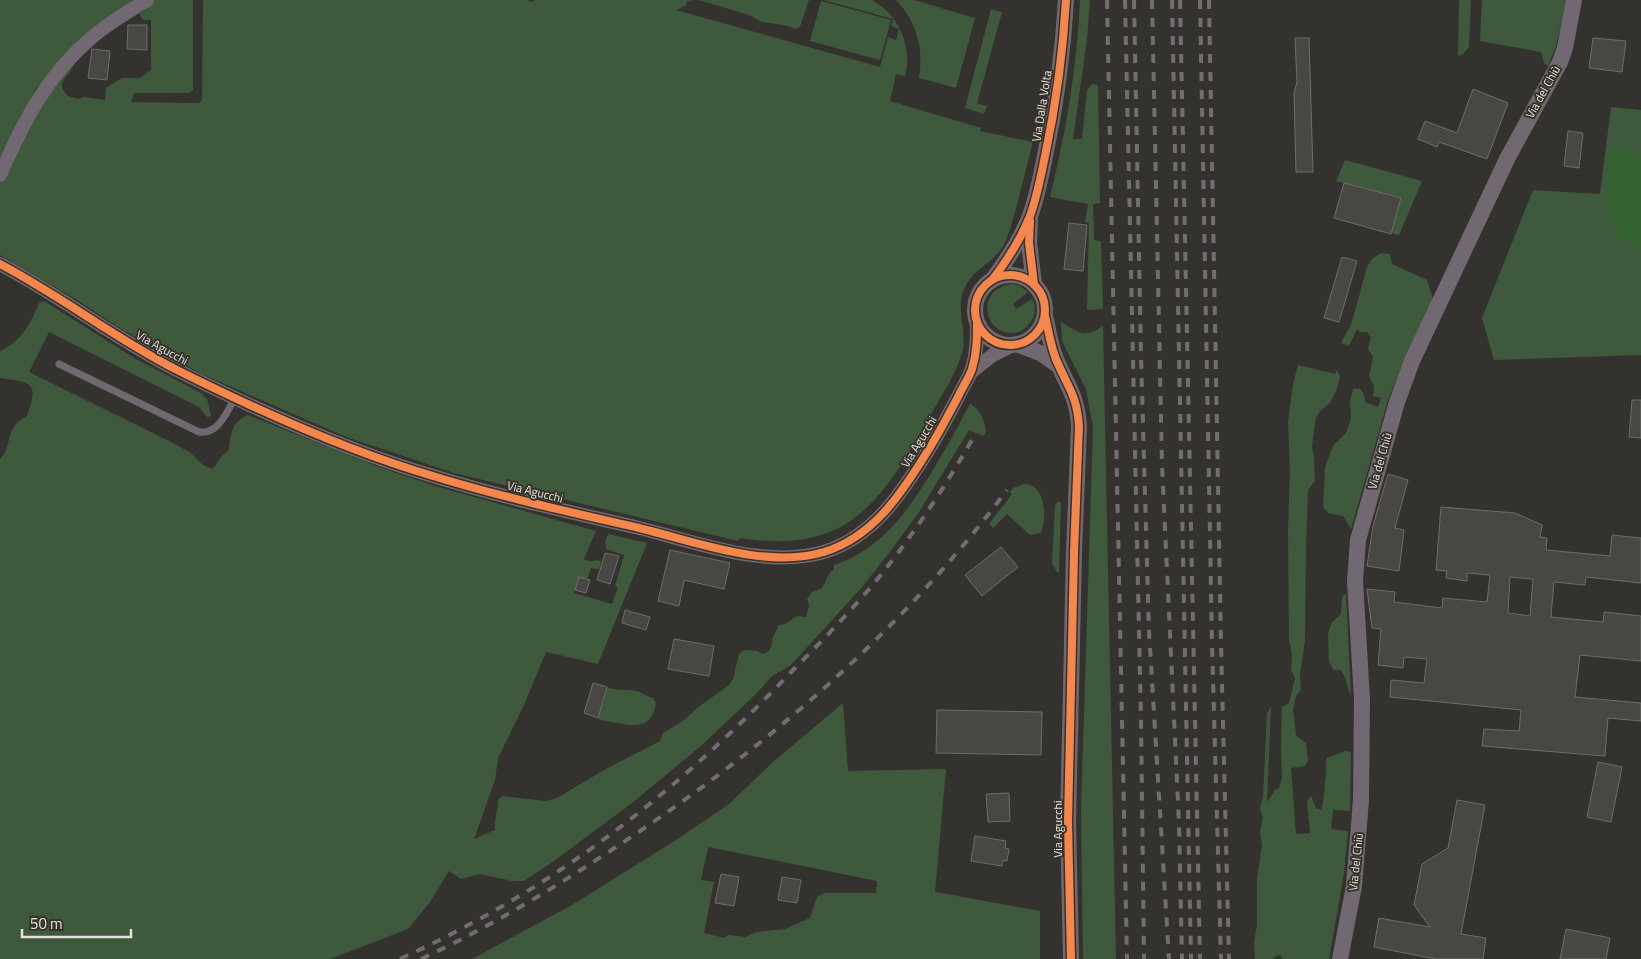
<svg xmlns="http://www.w3.org/2000/svg" width="1641" height="959" font-family="'Titillium Web',sans-serif">
<style>
.green{fill:#3f593d;fill-rule:evenodd}
.forest{fill:#356231}
.building{fill:#494744;stroke:#6e6d69;fill-rule:evenodd}
.lines{fill:none;stroke-linecap:round;stroke-linejoin:round}
.service{stroke:#716871;stroke-width:7}
.minor{stroke:#716871;stroke-width:14}
.tertiary{stroke:#716871;stroke-width:16}
.rail{stroke:#736d6f;stroke-width:4;stroke-dasharray:9 9;stroke-linecap:butt}
.cycleway-casing{stroke:#37332b;stroke-width:11}
.cycleway{stroke:#f5874c;stroke-width:8}
.labels{text-anchor:middle;stroke-width:4;stroke-linejoin:round;paint-order:stroke}
.street-label{font-size:12px;fill:#e6e4de;stroke:#37332b}
</style>
<rect width="100%" height="100%" fill="#34322e"/>
<g class="green">
<polygon points="0,0 139,0 87,35 35,90 0,163"/>
<path d="M154 0H193V90L189 93H134L131 102 199 103 202 100 203 0H526L533 2 535 0H693L688 1 685 6 676 10 880 67 888 37 896 40 899 29 891 26 893 19 824 0C837 0 860 0 871 0 875 1 878 4 881 6 902 22 912 51 905 76L896 74 890 101 981 128 980 131 1033 142C1028 163 1022 184 1017 205 1013 218 1010 232 1004 245 994 263 972 269 964 289 955 310 968 331 962 353 955 377 936 404 924 427 877 509 842 554 740 538L738 541 454 473 346 437 202 374 123 330 74 298 0 255V183L43 100 59 76 74 64C71 76 53 81 68 96L78 99 84 97 105 100 106 88 122 78H140L151 70V20H143L139 14 147 9 146 5Z"/>
<polygon points="699,0 809,0 800,27 796,29 784,25 762,22 749,15"/>
<path d="M896 0H914L975 18 956 88 919 78C924 49 917 22 896 0Z"/>
<path d="M1080 0H1090L1087 39 1073 139H1082L1087 90 1092 84 1098 85 1100 203 1093 204 1094 240 1101 241 1103 309 1087 310 1089 223 1085 222 1088 204 1050 197C1066 132 1077 67 1080 0Z"/>
<polygon points="1459,0 1471,0 1469,47 1463,54 1458,56"/>
<polygon points="1482,0 1567,0 1556,46 1548,66 1544,63 1541,52 1480,41"/>
<polygon points="821,1 891,20 880,60 810,41"/>
<polygon points="991,9 1002,12 977,103 987,106 984,114 965,108"/>
<polygon points="1611,107 1641,110 1641,355 1494,360 1482,318 1533,190 1600,194"/>
<polygon points="1345,160 1422,181 1399,235 1391,233 1401,198 1336,181"/>
<polygon points="1381,253 1390,254 1392,264 1427,280 1433,299 1405,358 1388,400 1351,529 1343,516 1328,513 1323,507 1325,467 1333,446 1346,433 1351,419 1350,401 1353,389 1360,389 1364,394 1365,402 1378,407 1381,398 1373,396 1374,386 1369,376 1373,357 1368,349 1371,338 1367,332 1360,332 1357,329 1349,346 1341,343 1351,325 1367,267 1372,259"/>
<path d="M1013 284 1020 286 1028 292 1013 304 1016 309 1032 299C1036 305 1036 314 1032 320 1029 326 1024 330 1018 332 985 341 972 288 1013 284Z"/>
<path d="M44 301 136 359 201 393 207 399 211 416 207 417 200 408 191 403 49 332 29 372 171 442 191 453 203 465 212 469C220 462 218 457 229 450 230 435 232 421 248 415L376 466 435 486 596 531 584 559C589 562 591 562 596 560L601 561 599 569 591 568 587 580 579 577 574 593 612 604 618 587 615 586 624 555 606 549 605 541 608 534 647 543 598 664 546 652 524 705 498 758 495 780 474 839 495 830C494 819 498 811 498 800L502 796 546 801 557 798 604 770 660 741 663 733 683 721 697 708 729 685 733 679 739 654 744 650 757 651 763 654C773 651 771 644 773 637 775 633 777 629 779 625L785 624 797 616 806 617 809 605 807 599 812 592C829 588 822 579 834 569V565C883 549 910 508 936 465 948 445 959 425 970 404 980 408 985 421 986 432L983 436 969 430 919 512 892 549 863 586 791 665 772 676 756 694 702 745 632 803 554 861 524 881H512L480 874 461 879 449 871 430 902 408 929 330 959H0V459C14 445 3 428 27 416 39 382 33 383 0 378V351C21 342 31 323 39 303Z"/>
<path d="M1061 322C1080 333 1083 339 1103 326L1116 959H1083L1081 810 1093 427 1086 389 1062 341Z"/>
<path d="M1298 365 1335 374 1337 370 1340 376 1337 389 1330 403 1321 410 1316 417 1312 446 1314 457 1315 481 1308 490 1306 548 1305 640 1300 675 1301 690 1296 696 1293 709 1296 735 1300 739 1306 743 1308 760 1305 766 1291 768 1296 834 1310 833 1307 801 1311 796 1316 808 1321 810C1325 798 1324 786 1326 774 1327 768 1325 764 1327 758L1345 751 1351 752 1350 811 1333 810 1331 829 1348 831 1344 873 1329 959H1283L1280 955 1276 956 1273 959H1255L1254 943 1257 925V879L1262 846 1260 832 1263 818 1260 808 1263 797 1267 714 1271 706 1267 802 1275 790 1279 788 1282 778 1281 745 1282 707 1289 703 1295 678 1291 670 1292 655 1289 639 1288 530 1290 472 1288 422 1293 384Z"/>
<path d="M1024 484C1046 484 1047 518 1041 533L1030 535 1007 514 993 528 989 524 1012 494 1010 492 1013 488Z"/>
<polygon points="1057,502 1061,502 1059,572 1057,572 1052,563 1055,506"/>
<path d="M1346 593 1351 696C1347 687 1347 678 1341 670H1334L1329 662 1328 633 1332 622 1341 614 1342 597Z"/>
<path d="M607 687C616 691 627 689 637 691 642 693 646 696 653 698L656 703C651 736 625 723 600 720L598 718Z"/>
<path d="M843 703 848 771 946 769 935 892 1040 911V959H472L572 905 676 840 729 804 773 762ZM708 847 877 881 876 893H824L817 897 810 918 785 929 756 932 745 937 728 935 724 938 704 933 714 882 701 880Z"/>
</g>
<polygon class="forest" points="1614,146 1632,151 1641,158 1641,250 1617,234 1606,202 1608,156"/>
<g class="building">
<polygon points="128,25 147,25 147,50 127,49"/>
<polygon points="1295,38 1309,38 1313,172 1296,172 1294,93 1297,82"/>
<polygon points="1593,38 1626,41 1622,72 1589,68"/>
<polygon points="92,49 110,51 107,80 88,78"/>
<polygon points="1473,89 1508,103 1487,159 1439,142 1437,147 1418,139 1425,121 1457,133"/>
<polygon points="1568,131 1583,133 1579,168 1564,166"/>
<polygon points="1344,183 1401,198 1391,234 1334,218"/>
<polygon points="1069,223 1087,225 1083,271 1064,269"/>
<polygon points="1342,257 1357,261 1339,322 1324,318"/>
<polygon points="1632,400 1641,400 1641,438 1629,437"/>
<polygon points="1388,474 1408,480 1395,528 1404,530 1399,571 1367,566 1373,526"/>
<path d="M1441 507 1515 513 1542 525 1540 537 1547 538 1546 550 1610 556 1612 535 1641 538V583L1586 577 1585 585 1554 582 1551 617 1603 622 1604 612 1641 616V661L1580 655 1575 697 1641 703V721L1608 718 1605 756 1482 746 1484 729 1519 731 1521 710 1390 697 1391 680 1424 683 1427 659 1404 657 1403 668 1378 665 1381 629 1372 628 1367 589 1395 592 1394 602 1442 608 1443 598 1487 602 1490 575 1467 573V581L1446 578 1447 571 1436 570ZM1510 577 1533 579 1530 616 1508 613Z"/>
<polygon points="1001,547 1018,567 982,596 965,575"/>
<polygon points="670,550 730,563 724,589 684,580 679,606 658,601"/>
<polygon points="605,553 619,556 610,584 597,580"/>
<polygon points="579,577 590,580 586,593 575,590"/>
<polygon points="625,610 650,617 646,630 622,623"/>
<polygon points="674,639 714,646 709,676 668,669"/>
<polygon points="593,683 607,687 598,718 584,713"/>
<polygon points="937,710 1042,712 1041,755 936,753"/>
<polygon points="1598,762 1622,767 1611,822 1587,817"/>
<polygon points="1009,793 1010,821 988,822 986,794"/>
<polygon points="1457,800 1485,805 1461,934 1486,938 1483,959 1436,959 1374,947 1379,918 1430,927 1414,905 1422,864 1448,848"/>
<polygon points="975,836 1006,841 1005,848 1009,849 1007,861 1003,860 1002,866 971,861"/>
<polygon points="721,874 739,877 734,906 715,903"/>
<polygon points="782,877 801,880 797,903 778,900"/>
<polygon points="1566,929 1610,938 1606,959 1560,959"/>
</g>
<g class="lines">
<path class="service" d="M59 364 199 432C219 434 226 413 235 398"/>
<g class="minor">
<path d="M0 175C24 121 45 78 90 39 107 24 128 12 147 0"/>
<path d="M0 264C61 296 116 339 177 370 257 410 347 451 433 476 501 497 570 512 639 528 697 542 765 569 824 552 872 537 899 497 924 457 937 437 948 416 959 395 963 386 969 378 972 369 977 353 977 338 977 322"/>
<polyline points="971,372 993,355 1011,346"/>
</g>
<g class="tertiary">
<polyline points="1030,221 1029,243 1034,284"/>
<circle cx="1010" cy="310" r="35"/>
<path d="M993 279C1008 259 1021 239 1030 216 1037 197 1041 176 1045 156 1056 105 1063 53 1066 0"/>
<path d="M1045 316C1049 332 1051 351 1059 366 1070 390 1077 398 1079 426L1074 553 1068 822 1071 959"/>
<polyline points="1019,345 1040,353 1059,366"/>
<polyline points="1340,959 1354,886 1361,800 1362,699 1355,581 1358,540 1397,402 1412,361 1507,159 1560,62 1565,48 1574,0"/>
</g>
<g class="rail">
<polyline points="1107,0 1127,959"/>
<polyline points="1125,0 1141,721 1144,959"/>
<polyline points="1134,0 1141,356 1149,632 1169,959"/>
<polyline points="1152,0 1162,465 1179,824 1182,959"/>
<polyline points="1172,0 1191,959"/>
<polyline points="1180,0 1200,959"/>
<polyline points="1200,0 1212,643 1221,959"/>
<polyline points="1209,0 1221,644 1229,959"/>
<path d="M400 959C456 933 510 904 560 870 646 813 724 743 795 668 821 642 847 615 871 587 911 539 945 487 976 433"/>
<path d="M421 959C490 927 556 887 619 845 766 748 902 631 1007 490"/>
</g>
<g class="cycleway-casing">
<g id="cycleway">
<polyline points="1030,221 1029,243 1034,284"/>
<path d="M0 264C61 296 116 339 177 370 257 410 347 451 433 476 501 497 570 512 639 528 697 542 765 569 824 552 872 537 899 497 924 457 937 437 948 416 959 395 963 386 969 378 972 369 977 353 977 338 977 322"/>
<circle cx="1010" cy="310" r="35"/>
<path d="M993 279C1008 259 1021 239 1030 216 1037 197 1041 176 1045 156 1056 105 1063 53 1066 0"/>
<path d="M1045 316C1049 332 1051 351 1059 366 1070 390 1077 398 1079 426L1074 553 1068 822 1071 959"/>
</g>
</g>
<use href="#cycleway" class="cycleway"/>
</g>
<g class="labels">
<g class="street-label">
<text transform="translate(1543 92) rotate(-61)" y="4">Via del Chiù</text>
<text transform="translate(1042 106) rotate(-81)" y="4">Via Dalla Volta</text>
<text transform="translate(162 348) rotate(29)" y="4">Via Agucchi</text>
<text transform="translate(919 442) rotate(-59)" y="4">Via Agucchi</text>
<text transform="translate(1380 461) rotate(-74)" y="4">Via del Chiù</text>
<text transform="translate(535 492) rotate(14)" y="4">Via Agucchi</text>
<text transform="translate(1058 829) rotate(-90)" y="4">Via Agucchi</text>
<text transform="translate(1356 862) rotate(-84)" y="4">Via del Chiù</text>
</g>
</g>
<path d="M22 929v8h109v-8" fill="none" stroke="#e6e4de" stroke-width="2.5"/>
<text x="30" y="929" font-size="15" fill="#e6e4de" stroke="#37332b" stroke-width="4" paint-order="stroke">50 m</text>
</svg>
